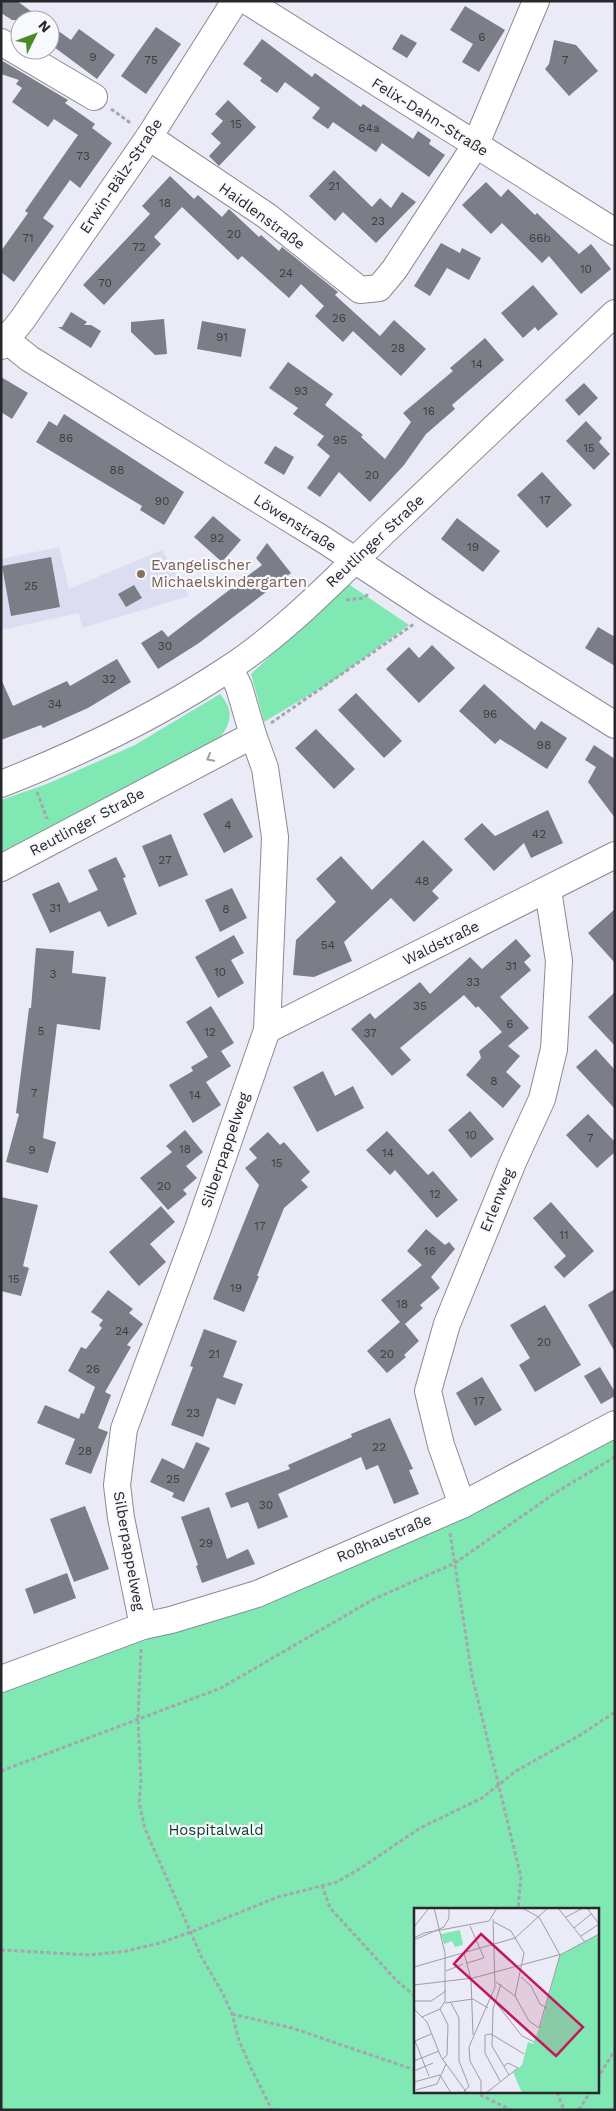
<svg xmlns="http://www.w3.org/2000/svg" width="616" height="2111" font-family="'Work Sans',sans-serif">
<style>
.built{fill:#dcddf0}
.green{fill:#7fe8b3;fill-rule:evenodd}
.building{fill:#7b7d87}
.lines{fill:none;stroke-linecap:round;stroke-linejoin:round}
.minor-casing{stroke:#898a95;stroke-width:28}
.path{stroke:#a5a6af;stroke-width:3;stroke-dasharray:4 2.5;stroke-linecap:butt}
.minor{stroke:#fff;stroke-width:26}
.oneway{stroke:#9e9ea0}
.education-dot{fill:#8d6e63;stroke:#f8f9fd;stroke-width:2}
.labels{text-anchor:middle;stroke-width:4.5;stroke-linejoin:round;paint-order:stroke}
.number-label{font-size:12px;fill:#3d3d43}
.street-label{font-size:15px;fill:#28282c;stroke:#f8f9fd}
.education-label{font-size:15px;fill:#785e54;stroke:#f8f9fd;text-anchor:start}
.park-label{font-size:15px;fill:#0b3b26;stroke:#f8f9fd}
.inset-road{fill:none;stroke:#9c9da5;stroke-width:1}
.view{fill:#c2185b;fill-opacity:0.15;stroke:#c2185b;stroke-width:2.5}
.inset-edge{fill:none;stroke:#28282c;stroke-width:2.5}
</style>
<rect width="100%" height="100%" fill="#eaebf6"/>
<polygon class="built" points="59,547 69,589 162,550 189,596 82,628 79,613 1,630 1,559"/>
<g class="green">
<polygon points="347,583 409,625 331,682 264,722 251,674"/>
<path d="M220 694C238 715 228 728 213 747L1 857V800L47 784 135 745Z"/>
<path d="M615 1424V2110H1V1679L171 1620ZM415 1910H597V2092H415Z"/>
</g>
<g class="building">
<polygon points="1,1 17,1 43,20 12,20 1,13"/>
<polygon points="465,6 505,30 479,72 462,62 473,44 450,30"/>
<polygon points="50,25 71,40 79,29 115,55 97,79 50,44"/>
<polygon points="156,27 181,44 146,94 121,76"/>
<polygon points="401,34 417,43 407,58 392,49"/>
<polygon points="262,39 312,77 315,73 361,107 363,104 413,139 418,131 431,140 429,144 445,155 429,177 382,143 376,152 333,122 328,129 312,118 320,108 285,82 277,93 260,81 262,78 243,64"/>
<polygon points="554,40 576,45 598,71 569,96 545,69 549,64"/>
<polygon points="1,60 68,100 65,103 95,124 92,128 112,143 80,188 70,180 43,218 54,226 14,282 1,272 1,251 28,213 25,211 78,135 54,119 48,127 12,102 22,88 16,84 19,80 1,74"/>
<polygon points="228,100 256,127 219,166 209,156 221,143 211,134 223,121 215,114"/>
<polygon points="334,170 372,207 380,198 391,208 402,192 416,202 376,243 343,212 335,221 309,196"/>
<polygon points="170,176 194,199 198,195 222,217 229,209 259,237 261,235 279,251 282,247 338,292 335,295 380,336 394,320 426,349 401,376 353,331 343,342 315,316 324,306 301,284 289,298 242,256 238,260 182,207 154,237 161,244 104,305 83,285 150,214 142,206"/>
<polygon points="486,182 501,197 508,189 535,215 537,213 579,254 591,244 611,269 581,294 549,256 542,263 502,223 491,234 462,205"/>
<polygon points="441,243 460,253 462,248 481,258 469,280 447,268 430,296 414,286"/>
<polygon points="533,285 558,314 538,331 535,327 523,338 501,313"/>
<polygon points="71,312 87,322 84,325 91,325 101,331 91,348 58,327 62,327"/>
<polygon points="164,319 167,354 155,355 131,332 131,322"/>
<polygon points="202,321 246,329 241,357 197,349"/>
<polygon points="485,338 504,360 452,405 455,409 426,434 404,465 370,502 339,472 320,497 307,488 330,456 317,445 324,436 293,414 298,408 269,388 288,362 333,394 325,405 363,435 361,437 385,459 411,422 403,413 453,371 450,368"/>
<polygon points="1,377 28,393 12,419 1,412"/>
<polygon points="584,383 598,398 579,416 565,400"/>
<polygon points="64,414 184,492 164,525 140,510 142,506 36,442 49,421 57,426"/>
<polygon points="586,421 602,438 599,442 610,454 594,470 566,441"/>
<polygon points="275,446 294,457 284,475 264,463"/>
<polygon points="542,472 572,505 547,528 517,495"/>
<polygon points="213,516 241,540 222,562 194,537"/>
<polygon points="457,518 500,551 483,572 441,539"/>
<polygon points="267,543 291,573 199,643 158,669 141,643 162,630 168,637 262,565 256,558"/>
<polygon points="51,557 60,607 11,616 2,566"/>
<polygon points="134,585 142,598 126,607 118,594"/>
<polygon points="598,627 615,637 615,666 585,648"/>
<polygon points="432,645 455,668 419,703 386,669 409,647 419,658"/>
<polygon points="117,659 131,682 88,708 43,728 41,725 1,740 1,679 13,706 67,681 70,686"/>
<polygon points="484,684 535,730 541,721 567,738 547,769 500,739 495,744 459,711"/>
<polygon points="356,693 402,741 384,758 338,710"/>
<polygon points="316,729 355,769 334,789 295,748"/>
<polygon points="594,745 615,759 615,818 588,782 596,767 585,760"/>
<polygon points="232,798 253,837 224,853 203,814"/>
<polygon points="548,810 563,843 531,858 524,843 494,871 464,839 482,823 495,836"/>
<polygon points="171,834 188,875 159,887 142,846"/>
<polygon points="423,840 453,870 432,891 439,898 414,922 391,898 344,942 352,961 314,977 293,975 296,940 336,902 316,879 341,856 372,890"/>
<polygon points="116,857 126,877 123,878 137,914 108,927 100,911 50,933 32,894 59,882 69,903 98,890 88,870"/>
<polygon points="232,888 247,918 220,932 205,900"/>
<polygon points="615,909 615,963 588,933"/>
<polygon points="234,935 244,953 231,960 244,983 218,998 195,957"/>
<polygon points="516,939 531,956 524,962 531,970 500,997 529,1028 508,1046 520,1056 506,1072 521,1086 503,1108 466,1075 481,1058 479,1051 502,1032 478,1006 476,1008 464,995 400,1048 411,1060 392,1076 351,1029 370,1013 375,1019 420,982 430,994 470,957 482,969"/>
<polygon points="36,948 74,951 72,973 106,977 100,1030 57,1024 43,1138 56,1142 48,1173 6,1162 19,1114 16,1113 29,1008 31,1008"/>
<polygon points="615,992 615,1046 588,1017"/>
<polygon points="211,1006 234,1043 221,1051 231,1066 206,1082 221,1105 193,1123 169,1085 193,1071 191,1067 208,1057 186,1022"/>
<polygon points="596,1049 615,1070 615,1109 576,1067"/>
<polygon points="323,1071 335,1096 353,1086 364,1108 317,1132 293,1087"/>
<polygon points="470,1111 494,1139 471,1158 448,1130"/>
<polygon points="588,1114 615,1142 615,1152 597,1168 566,1135"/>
<polygon points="185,1130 203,1152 186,1166 197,1178 183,1190 187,1194 168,1210 140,1178 172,1152 166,1146"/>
<polygon points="387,1131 428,1175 433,1171 458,1200 437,1218 395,1170 390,1175 366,1150"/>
<polygon points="268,1132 280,1145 284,1142 310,1172 301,1180 308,1187 284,1208 257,1276 259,1276 244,1312 213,1299 259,1185 245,1168 257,1158 249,1149"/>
<polygon points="1,1197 38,1205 23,1266 29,1268 21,1296 1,1291"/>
<polygon points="551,1202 594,1251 564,1278 554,1267 566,1256 533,1218"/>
<polygon points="161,1206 175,1222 150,1244 166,1262 139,1286 109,1252"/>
<polygon points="426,1229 445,1245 449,1242 455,1249 431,1277 440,1288 420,1305 423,1308 405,1324 419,1341 404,1355 406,1357 387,1373 367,1351 400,1322 381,1300 422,1265 407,1251"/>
<polygon points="615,1289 615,1352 588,1305"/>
<polygon points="108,1290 133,1309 129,1313 143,1324 127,1345 131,1347 105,1392 111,1395 98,1428 108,1432 91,1474 65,1464 75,1439 37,1423 45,1405 79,1419 81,1413 84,1414 95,1387 68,1371 81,1347 86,1349 102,1328 99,1325 103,1320 91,1312"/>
<polygon points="545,1305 581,1365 535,1392 519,1365 530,1358 510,1325"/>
<polygon points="204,1329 237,1341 223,1377 243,1384 235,1405 217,1398 203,1437 171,1425 193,1367 190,1366"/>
<polygon points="600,1367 615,1392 615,1396 601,1404 584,1376"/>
<polygon points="482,1377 502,1410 475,1426 456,1393"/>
<polygon points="390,1418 413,1469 409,1470 419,1494 394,1504 378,1465 366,1470 361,1457 278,1494 288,1517 258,1529 248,1502 231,1508 225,1493 290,1469 288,1465 352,1437 351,1434"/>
<polygon points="196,1442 210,1448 184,1502 172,1497 174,1493 150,1482 162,1458 184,1469"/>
<polygon points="85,1506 109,1569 74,1582 50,1519"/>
<polygon points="209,1507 227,1559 248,1549 255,1564 202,1583 196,1566 198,1565 181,1517"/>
<polygon points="67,1573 76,1598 34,1614 25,1589"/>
</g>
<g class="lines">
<g class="minor-casing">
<g id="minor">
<polyline points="247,1 615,232"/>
<polyline points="1,42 94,97"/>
<polyline points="149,137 267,216 360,290 379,288 394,270 475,146 536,1"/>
<polyline points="1,336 30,359 324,540 429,609 615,725"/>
<polyline points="1,346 22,320 149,137 235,1"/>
<path d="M1 784C80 753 157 716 228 669 286 631 335 579 384 532 461 459 538 386 615 313"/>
<polyline points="1,868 253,735"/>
<polyline points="267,1030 615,855"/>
<polyline points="462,1505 441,1445 428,1391 447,1324 513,1162 542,1099 554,1049 559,961 548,890"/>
<polyline points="143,1626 121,1518 117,1485 124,1429 198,1229 267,1030 275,837 265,768 253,735 239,687 230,668"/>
<polyline points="1,1679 143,1626 171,1620 257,1594 462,1505 615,1424"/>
</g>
</g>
<g class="path">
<polyline points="111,109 132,124"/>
<polyline points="346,600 364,598 368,594"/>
<polyline points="271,723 414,624"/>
<polyline points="37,792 47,819"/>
<polyline points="450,1533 472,1676 521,1877 518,1910"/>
<polyline points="141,1649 138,1719 141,1781 139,1802 145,1829 202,1958 222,1992 232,2014 239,2040 250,2066 272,2110"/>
<polyline points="1,1771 221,1688 374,1599 455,1563 558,1491 615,1457"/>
<polyline points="322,1885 330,1908 398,1982 415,1996"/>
<polyline points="1,1950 90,1955 126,1951 160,1943 191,1932 278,1897 337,1882 361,1868 420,1828 482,1798 516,1771 582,1734 615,1712"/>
<polyline points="232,2014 292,2028 415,2070"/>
<polyline points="597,2079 615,2050"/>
<polyline points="474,2092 511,2110"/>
<polyline points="557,2092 564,2110"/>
<polyline points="579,2110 590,2092"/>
</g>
<use href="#minor" class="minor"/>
</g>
<defs><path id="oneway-chevron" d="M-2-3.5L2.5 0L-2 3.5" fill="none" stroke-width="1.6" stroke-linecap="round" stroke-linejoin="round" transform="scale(1.25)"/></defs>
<use class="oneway" href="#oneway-chevron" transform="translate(210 758) rotate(152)"/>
<circle class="education-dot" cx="141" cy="574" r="5"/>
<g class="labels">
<g class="number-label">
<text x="482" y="41">6</text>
<text x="93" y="61">9</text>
<text x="151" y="64">75</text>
<text x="565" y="64">7</text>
<text x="236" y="128">15</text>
<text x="369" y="132">64a</text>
<text x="83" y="160">73</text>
<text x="334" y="190">21</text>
<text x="165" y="207">18</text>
<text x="378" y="225">23</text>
<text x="234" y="238">20</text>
<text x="28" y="242">71</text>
<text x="540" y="242">66b</text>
<text x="139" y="251">72</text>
<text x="586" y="273">10</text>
<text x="286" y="277">24</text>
<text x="105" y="287">70</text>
<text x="339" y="322">26</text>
<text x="222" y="341">91</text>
<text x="398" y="352">28</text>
<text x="477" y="368">14</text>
<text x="301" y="395">93</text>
<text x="429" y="415">16</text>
<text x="66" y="442">86</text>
<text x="340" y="444">95</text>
<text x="589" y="452">15</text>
<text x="117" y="474">88</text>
<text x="372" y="479">20</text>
<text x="545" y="504">17</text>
<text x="162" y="505">90</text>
<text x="217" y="542">92</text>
<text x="473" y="551">19</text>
<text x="31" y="590">25</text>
<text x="165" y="650">30</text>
<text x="109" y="683">32</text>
<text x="55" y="708">34</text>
<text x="490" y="718">96</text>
<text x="544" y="749">98</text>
<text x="228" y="829">4</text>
<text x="539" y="838">42</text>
<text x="165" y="864">27</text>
<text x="422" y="885">48</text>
<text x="55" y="912">31</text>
<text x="226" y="913">8</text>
<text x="328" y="949">54</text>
<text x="511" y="970">31</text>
<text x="220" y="976">10</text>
<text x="53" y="978">3</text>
<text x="473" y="986">33</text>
<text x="420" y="1010">35</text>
<text x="510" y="1028">6</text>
<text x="41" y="1035">5</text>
<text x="210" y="1036">12</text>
<text x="370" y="1037">37</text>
<text x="494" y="1085">8</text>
<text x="34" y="1097">7</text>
<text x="195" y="1099">14</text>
<text x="471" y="1139">10</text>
<text x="590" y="1142">7</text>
<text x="185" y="1153">18</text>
<text x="32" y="1154">9</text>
<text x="388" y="1157">14</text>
<text x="277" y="1167">15</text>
<text x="164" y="1190">20</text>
<text x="435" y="1198">12</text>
<text x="260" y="1230">17</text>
<text x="564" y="1239">11</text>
<text x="430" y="1255">16</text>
<text x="14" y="1283">15</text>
<text x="236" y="1292">19</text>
<text x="402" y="1308">18</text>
<text x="122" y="1335">24</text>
<text x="544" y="1346">20</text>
<text x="214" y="1358">21</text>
<text x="387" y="1358">20</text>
<text x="93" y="1373">26</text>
<text x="479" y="1405">17</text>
<text x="193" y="1417">23</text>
<text x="379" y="1451">22</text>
<text x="85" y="1455">28</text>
<text x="173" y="1483">25</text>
<text x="266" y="1509">30</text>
<text x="206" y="1547">29</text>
</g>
<g class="street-label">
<text transform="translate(430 117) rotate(32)" y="5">Felix-Dahn-Straße</text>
<text transform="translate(121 176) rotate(-56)" y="5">Erwin-Bälz-Straße</text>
<text transform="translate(262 216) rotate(36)" y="5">Haidlenstraße</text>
<text transform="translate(295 523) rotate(32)" y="5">Löwenstraße</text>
<text transform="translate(375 541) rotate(-43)" y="5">Reutlinger Straße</text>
<text transform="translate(87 822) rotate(-28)" y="5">Reutlinger Straße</text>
<text transform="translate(441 943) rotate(-26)" y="5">Waldstraße</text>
<text transform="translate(225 1150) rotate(-71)" y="5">Silberpappelweg</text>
<text transform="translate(497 1200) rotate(-68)" y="5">Erlenweg</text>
<text transform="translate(384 1538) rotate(-23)" y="5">Roßhaustraße</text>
<text transform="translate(129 1551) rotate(80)" y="5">Silberpappelweg</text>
</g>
<g class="education-label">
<text x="151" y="570">Evangelischer<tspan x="151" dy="17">Michaelskindergarten</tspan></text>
</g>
<g class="park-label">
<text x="216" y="1835">Hospitalwald</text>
</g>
</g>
<g transform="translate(414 1908)">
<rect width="185" height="185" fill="#eaebf6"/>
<path d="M46 22 49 37 41 39 38 33 30 36 27 26ZM185 26V185H108L99 164 108 157 114 134 119 136 128 113 146 47Z" fill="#7fe8b3"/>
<path class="inset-road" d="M108 0 125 9 146 47M144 0 171 34M173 0 185 16M152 9 167 1M80 14 97 23 110 45 101 88M0 19 15 0M160 20 177 6M167 28 185 16M0 30 10 25 75 13 83 0M0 32 30 19 35 10V0M50 45 57 71 59 127M53 55 70 50 56 18M0 59 101 30 134 0M32 63 49 56M107 69 117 78 126 96 133 100M82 74 101 88 115 113 125 120 146 47M0 77 59 70 148 46 185 26M0 93H17L32 83M31 95 59 91 74 100M37 95 45 110V153L55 178 49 185M82 95 108 128 120 134M0 101 13 114 27 149 53 185M26 101 34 117 33 147 29 151M79 101 78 138 95 167M79 101 87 76M8 109 26 101 31 93V45L20 0M77 126 71 127V145L86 173M77 126 110 146M1 133 15 168M1 133 17 126M0 153 25 143M0 163 19 155M0 174 26 167 37 185M23 176 32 156M2 182 23 176M67 185V173L56 153 55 139 81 79 79 11M72 185 104 160 94 155 90 158"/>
<path class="view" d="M67 26 169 119 142 148 40 56Z"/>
<rect width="185" height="185" class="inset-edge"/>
</g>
<rect width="616" height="2111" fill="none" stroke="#28282c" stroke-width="5"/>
<g transform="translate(35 35) rotate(48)"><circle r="24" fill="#f8f9fd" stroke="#a5a5a9"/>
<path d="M0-4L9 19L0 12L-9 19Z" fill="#4b8826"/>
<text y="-8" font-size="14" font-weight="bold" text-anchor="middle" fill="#28282c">N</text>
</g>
</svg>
